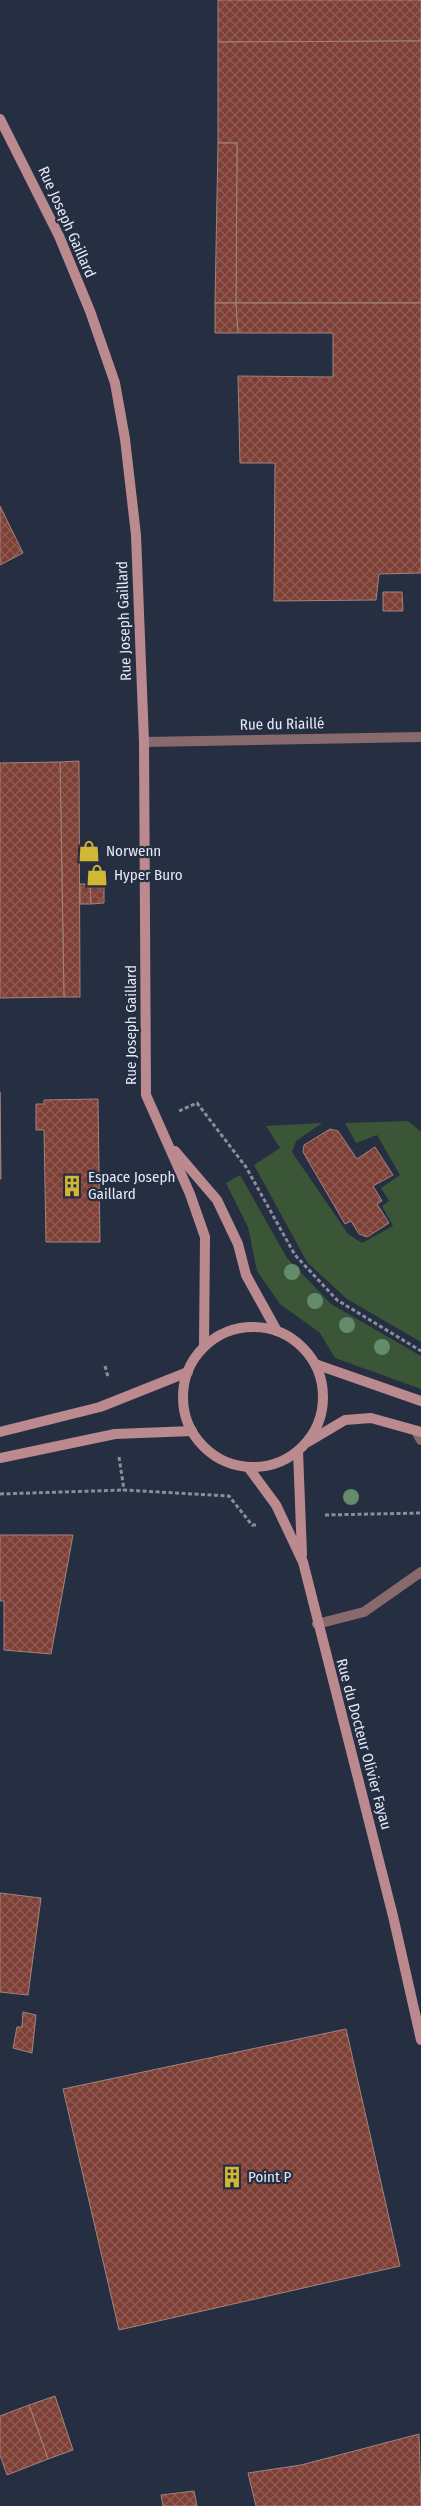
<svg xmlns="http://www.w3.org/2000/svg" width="421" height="2506" font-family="'Fira Sans Condensed',sans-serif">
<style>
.green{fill:#3a5637}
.building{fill:url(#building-cross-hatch);stroke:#a1837d}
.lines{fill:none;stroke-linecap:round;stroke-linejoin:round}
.path{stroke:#878e9e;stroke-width:3;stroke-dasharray:4 2.5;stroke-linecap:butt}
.lane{stroke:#886a6c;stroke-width:10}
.secondary{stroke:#bb8a8f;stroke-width:10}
.tree{fill:#658b6d}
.labels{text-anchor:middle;stroke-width:4.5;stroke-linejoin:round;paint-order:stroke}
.street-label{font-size:15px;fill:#e3e9f6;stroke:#262e42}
.poi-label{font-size:15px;fill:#e3e9f6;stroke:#262e42;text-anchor:start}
</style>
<defs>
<pattern id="building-cross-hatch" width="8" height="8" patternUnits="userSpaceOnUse" patternTransform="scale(1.25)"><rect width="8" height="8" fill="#7e4036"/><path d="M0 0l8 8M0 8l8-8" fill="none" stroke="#905c54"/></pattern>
</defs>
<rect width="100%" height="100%" fill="#262e42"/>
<g class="green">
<polygon points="408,1121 421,1132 421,1342 347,1299 307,1262 254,1165 280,1148 266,1126 322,1123 296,1141 292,1152 348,1234 362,1243 393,1226 382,1206 389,1201 381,1188 400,1175 377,1135 356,1143 345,1123"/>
<polygon points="240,1175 287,1258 331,1304 421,1356 421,1389 335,1358 320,1333 280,1304 257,1271 248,1227 226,1183"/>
</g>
<g class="building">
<polygon points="218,0 421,0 421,41 218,42"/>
<polygon points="421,41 421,303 236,303 237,143 218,143 218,42"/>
<polygon points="218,143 237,143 236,303 215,303"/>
<polygon points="215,303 236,303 238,333 215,333"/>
<polygon points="236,303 421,303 421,573 379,574 376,600 274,601 275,463 240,463 238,376 333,377 333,333 238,333"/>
<polygon points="0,506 23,553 0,565"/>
<polygon points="383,592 402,592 403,611 383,611"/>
<polygon points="79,761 80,997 64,997 60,762"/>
<polygon points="60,762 64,997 0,998 0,763"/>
<polygon points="80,884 90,884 91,904 80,904"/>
<polygon points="90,884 104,884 104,903 91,904"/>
<polygon points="0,1092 1,1179 0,1179"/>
<polygon points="98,1099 100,1242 46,1242 44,1130 36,1130 36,1104 44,1104 44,1100"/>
<polygon points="330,1129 338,1131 357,1159 375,1147 393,1175 373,1186 382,1201 377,1204 389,1223 367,1237 359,1234 351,1221 345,1224 303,1152 304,1145"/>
<polygon points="0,1535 73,1535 51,1654 4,1650 4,1601 0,1601"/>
<polygon points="0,1893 41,1898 28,1995 0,1992"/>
<polygon points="23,2012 36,2015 32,2053 13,2048 17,2027 22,2027"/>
<polygon points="346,2029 400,2266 119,2330 63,2089"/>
<polygon points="55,2396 73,2450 48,2459 29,2405"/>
<polygon points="29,2405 48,2459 7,2475 0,2455 0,2416"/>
<polygon points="419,2434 421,2506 256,2506 248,2473 301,2465"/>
<polygon points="194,2491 197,2506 163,2506 161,2495"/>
</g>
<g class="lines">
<g class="path">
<polyline points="179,1111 197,1103 246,1167 295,1255 337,1300 421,1351"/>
<polyline points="105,1366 108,1377"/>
<polyline points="119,1457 124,1490 229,1496 252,1525 258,1525"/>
<polyline points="0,1494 124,1490"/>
<polyline points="325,1515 421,1513"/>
</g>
<g class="lane">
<polyline points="144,742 421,737"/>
<polyline points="416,1431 421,1440"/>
<polyline points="317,1624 364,1612 421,1572"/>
</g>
<g class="secondary">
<polyline points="0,119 59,236 90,311 115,383 125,439 136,535 144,742 146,1095 190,1194 205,1237 204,1346"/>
<polyline points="175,1151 217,1200 238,1244 246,1275 277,1331"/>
<circle cx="253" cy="1397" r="70"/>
<polyline points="315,1364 421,1401"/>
<polyline points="0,1432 100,1407 188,1372"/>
<polyline points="308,1442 345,1420 371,1418 421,1432"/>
<polyline points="298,1451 302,1555"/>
<polyline points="0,1458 115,1434 192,1431"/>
<polyline points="248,1467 276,1505 303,1562 393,1916 421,2040"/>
</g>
</g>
<g class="tree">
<circle cx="292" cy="1272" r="8"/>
<circle cx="315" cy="1301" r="8"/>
<circle cx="347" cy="1325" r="8"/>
<circle cx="382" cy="1347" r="8"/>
<circle cx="351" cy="1497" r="8"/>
</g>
<defs>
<g id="shop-bare" transform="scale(1.725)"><path d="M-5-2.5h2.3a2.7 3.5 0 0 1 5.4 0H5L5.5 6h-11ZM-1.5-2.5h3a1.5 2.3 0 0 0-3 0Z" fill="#d2b736" stroke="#262e42" stroke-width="2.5" paint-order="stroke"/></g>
<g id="building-bare" transform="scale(1.725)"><path d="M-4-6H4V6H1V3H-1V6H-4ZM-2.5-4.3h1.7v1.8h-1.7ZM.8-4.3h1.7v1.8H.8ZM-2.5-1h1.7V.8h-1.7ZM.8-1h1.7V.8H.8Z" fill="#d2b736" stroke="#262e42" stroke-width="2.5" paint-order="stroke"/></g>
</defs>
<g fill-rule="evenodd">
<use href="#shop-bare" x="89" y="851"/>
<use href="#shop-bare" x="97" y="875"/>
<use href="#building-bare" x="72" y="1186"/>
<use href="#building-bare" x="232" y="2177"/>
</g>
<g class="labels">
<g class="street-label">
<text transform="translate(67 222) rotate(66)" y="5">Rue Joseph Gaillard</text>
<text transform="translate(124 621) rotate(-92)" y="5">Rue Joseph Gaillard</text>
<text transform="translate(282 724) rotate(-1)" y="5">Rue du Riaillé</text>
<text transform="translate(131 1025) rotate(-90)" y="5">Rue Joseph Gaillard</text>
<text transform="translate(364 1744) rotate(75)" y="5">Rue du Docteur Olivier Fayau</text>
</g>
<g class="poi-label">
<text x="106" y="856">Norwenn</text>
<text x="114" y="880">Hyper Buro</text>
<text x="88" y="1182">Espace Joseph<tspan x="88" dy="17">Gaillard</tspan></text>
<text x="248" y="2182">Point P</text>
</g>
</g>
</svg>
